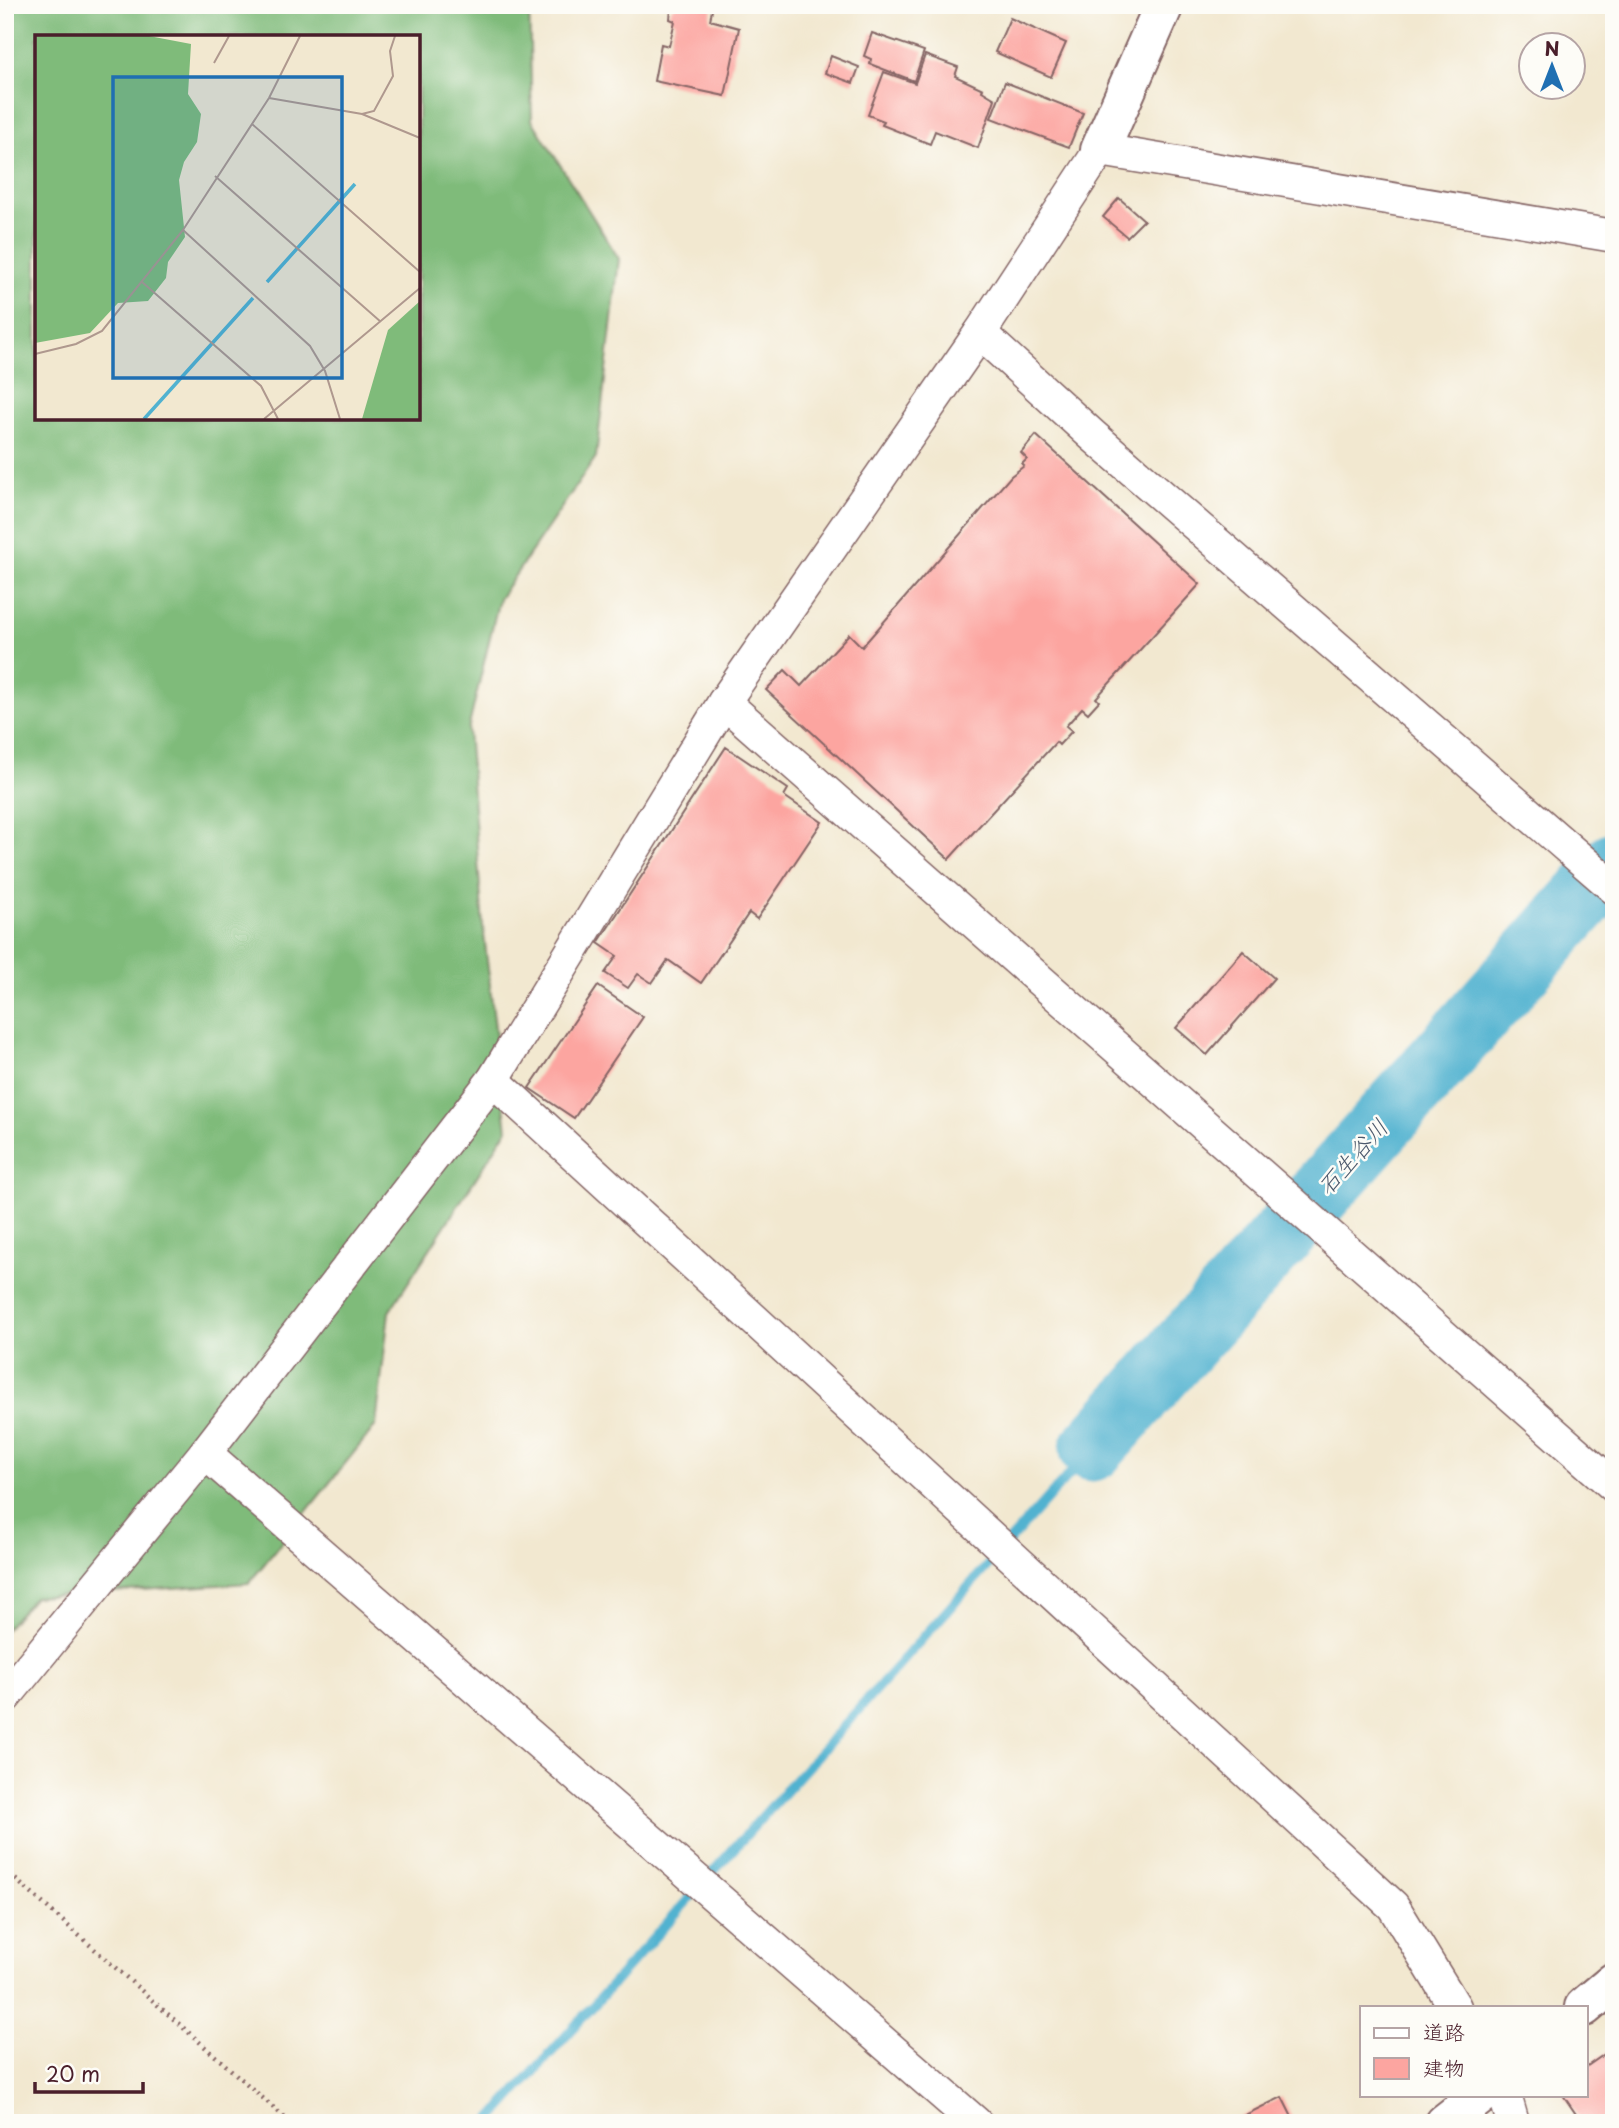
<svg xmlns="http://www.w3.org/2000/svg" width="1619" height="2128" font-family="'Playpen Sans','Klee One',sans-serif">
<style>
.forest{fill:#7fbb7a;stroke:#646d52;stroke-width:2;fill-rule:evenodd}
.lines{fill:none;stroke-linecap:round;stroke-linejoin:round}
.stream{stroke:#51b2d0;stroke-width:10}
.river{stroke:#51b2d0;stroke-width:65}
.building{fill:#fca5a0}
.minor-casing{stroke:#856565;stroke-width:35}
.tertiary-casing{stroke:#856565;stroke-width:42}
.secondary-casing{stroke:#856565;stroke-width:42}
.path{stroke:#856565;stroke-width:4.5;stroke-dasharray:2 5;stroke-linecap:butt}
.minor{stroke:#fff;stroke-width:32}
.tertiary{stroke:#fff;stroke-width:38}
.secondary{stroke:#fff;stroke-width:38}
.labels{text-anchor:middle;stroke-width:5;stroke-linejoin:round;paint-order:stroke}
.water-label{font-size:23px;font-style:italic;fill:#4d5a6d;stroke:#fdfcf7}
.inset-river{fill:none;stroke:#51b2d0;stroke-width:3.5}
.inset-road{fill:none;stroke:#af988e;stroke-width:2}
.view{fill:#1f6fb2;fill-opacity:0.15;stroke:#1f6fb2;stroke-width:3.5}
.inset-edge{fill:none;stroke:#4a1f2b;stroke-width:3.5}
</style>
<rect width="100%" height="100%" fill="#fdfcf7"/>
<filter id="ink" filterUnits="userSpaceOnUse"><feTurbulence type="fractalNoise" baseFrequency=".0143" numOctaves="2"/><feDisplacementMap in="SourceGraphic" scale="14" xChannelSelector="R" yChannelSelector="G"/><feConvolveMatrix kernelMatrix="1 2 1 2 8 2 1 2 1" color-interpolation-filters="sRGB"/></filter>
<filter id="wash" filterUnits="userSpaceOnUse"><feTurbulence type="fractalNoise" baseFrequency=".00686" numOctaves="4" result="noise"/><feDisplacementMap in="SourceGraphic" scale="28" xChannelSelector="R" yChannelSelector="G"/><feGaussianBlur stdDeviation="1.57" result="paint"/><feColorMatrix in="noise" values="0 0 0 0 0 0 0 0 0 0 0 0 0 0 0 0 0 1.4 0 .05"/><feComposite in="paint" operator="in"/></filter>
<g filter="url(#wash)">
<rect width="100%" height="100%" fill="#f2e8d0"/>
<path class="forest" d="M5 5H529L532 120 619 259 596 457 499 599 468 730 483 926 507 1130 389 1312 376 1425 249 1583 34 1597 5 1630ZM37 37H418V418H37Z"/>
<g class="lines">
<polyline class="stream" points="488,2123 1092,1449"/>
<polyline class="river" points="1092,1449 1614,864"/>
</g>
<g id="blocks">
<g class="building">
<polygon points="678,5 713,5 710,20 739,28 725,96 654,81 661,44 669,46 675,21 670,19 671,9"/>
<polygon points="1010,18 1066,43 1051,77 995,52"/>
<polygon points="872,33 924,51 914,81 870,64 871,59 864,56"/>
<polygon points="925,55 958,67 955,76 983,89 982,91 995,99 978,148 935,131 930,144 882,125 884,121 868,115 884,72 915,83"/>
<polygon points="831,56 859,67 853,83 825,73"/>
<polygon points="1005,82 1083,113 1069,147 991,118"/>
<polygon points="1119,198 1144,220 1127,237 1103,217"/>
<polygon points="1036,435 1200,584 1096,698 1099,701 1088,713 1082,708 1066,726 1072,731 1059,745 1056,742 949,859 766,690 785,670 801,686 849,634 862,647 1011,476 1024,466 1022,464 1027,459 1021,453"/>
<polygon points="726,747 788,789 784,796 822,822 757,919 749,913 701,983 668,960 652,983 638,974 628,988 605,973 617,956 598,943"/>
<polygon points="1243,951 1274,978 1207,1055 1176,1028"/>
<polygon points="598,986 643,1017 574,1118 529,1088"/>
<polygon points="1609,2051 1614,2054 1614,2119 1608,2123 1582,2123 1563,2095 1586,2095 1586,2067"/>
<polygon points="1282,2097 1295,2123 1229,2123"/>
</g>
</g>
</g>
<g filter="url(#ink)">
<use href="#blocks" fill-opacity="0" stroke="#856565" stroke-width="2"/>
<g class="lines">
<g class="minor-casing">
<g id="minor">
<polyline points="980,333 1092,435 1614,888"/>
<polyline points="724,702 1614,1486"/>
<polyline points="493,1080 1393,1906 1455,2007"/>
<polyline points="205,1453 976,2123"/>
<polyline points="5,1697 205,1453 493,1080 724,702 980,333 1100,150 1614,236"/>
<polyline points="1505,2095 1513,2123"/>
</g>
</g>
<g class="tertiary-casing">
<polyline id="tertiary" points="1100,150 1164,5"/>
</g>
<g class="secondary-casing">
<g id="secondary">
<polyline points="1584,2007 1614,1982"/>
<polyline points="1445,2123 1481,2095"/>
</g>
</g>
<polyline class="path" points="5,1870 291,2123"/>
<use href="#minor" class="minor"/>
<use href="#tertiary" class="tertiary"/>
<use href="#secondary" class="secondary"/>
</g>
</g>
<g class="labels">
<g class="water-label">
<text transform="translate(1353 1157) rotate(-48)" y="8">石生谷川</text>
</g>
</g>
<g transform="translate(35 35)">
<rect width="385" height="385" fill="#f2e8d0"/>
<path d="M0 1H114L156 9 153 59 166 79 162 107 149 127 144 145 150 202 133 227 131 243 113 266 83 268 55 298 0 308ZM385 266V384H327L353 295Z" fill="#7fbb7a"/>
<path class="inset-river" d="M232 247 320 149M109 384 218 263"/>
<path class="inset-road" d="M179 28 194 1M234 63 327 79 385 103M327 79 339 76 358 41 355 16 360 1M217 89 385 237M180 141 346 287M148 195 275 311 290 336 305 384M107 247 226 351 243 384M0 319 41 309 67 296 148 195 234 63 265 1M229 384 385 253"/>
<path class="view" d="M78 42H307V343H78Z"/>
<rect width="385" height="385" class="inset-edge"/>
</g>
<rect width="1619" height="2128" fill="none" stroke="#fdfcf7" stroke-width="28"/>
<rect x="1360" y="2006" width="228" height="91" fill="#fdfcf7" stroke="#b5a4a5" stroke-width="2"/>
<rect x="1374" y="2028" width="35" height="10" fill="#ffffff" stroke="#b5a4a5" stroke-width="2"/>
<text x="1423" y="2040" font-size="21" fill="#4a1f2b">道路</text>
<rect x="1374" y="2058" width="35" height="21" fill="#fca5a0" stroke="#b5a4a5" stroke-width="2"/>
<text x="1423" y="2076" font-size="21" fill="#4a1f2b">建物</text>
<g transform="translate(1552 66)"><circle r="33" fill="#fdfcf7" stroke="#b5a4a5" stroke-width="2"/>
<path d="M0-5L12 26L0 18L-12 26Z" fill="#1f6fb2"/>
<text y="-10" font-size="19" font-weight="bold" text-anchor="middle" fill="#4a1f2b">N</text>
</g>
<path d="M35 2082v10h108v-10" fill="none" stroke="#4a1f2b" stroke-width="3.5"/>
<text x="46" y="2082" font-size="21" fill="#4a1f2b" stroke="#fdfcf7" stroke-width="5" paint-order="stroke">20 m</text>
</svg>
